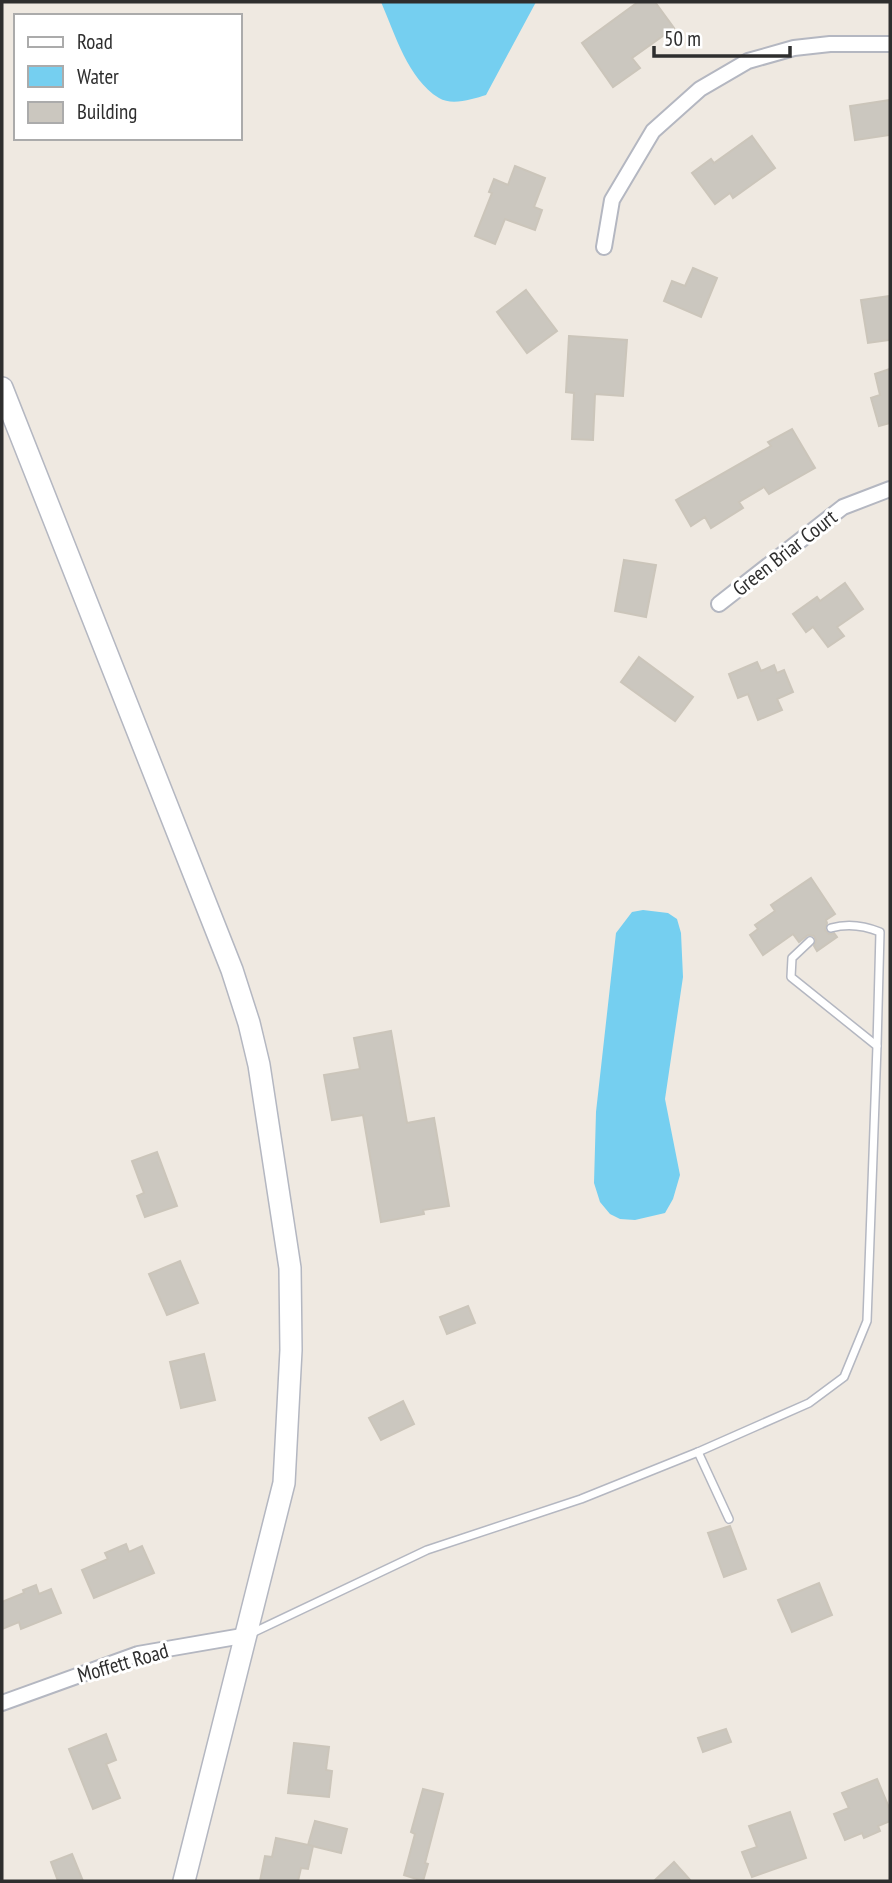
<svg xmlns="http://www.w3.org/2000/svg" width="892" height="1883" font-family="'PT Sans Narrow',sans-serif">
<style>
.water{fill:#75cff0}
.building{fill:#cbc7bf;stroke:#cbc5ba;stroke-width:2}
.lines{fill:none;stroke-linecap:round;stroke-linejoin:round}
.lane-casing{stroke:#b4b7c1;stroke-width:10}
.street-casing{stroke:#b4b7c1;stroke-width:18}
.secondary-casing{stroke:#b4b7c1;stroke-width:24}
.lane{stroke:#fff;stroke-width:7}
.street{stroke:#fff;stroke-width:14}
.secondary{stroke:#fff;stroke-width:21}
.labels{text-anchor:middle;stroke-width:6;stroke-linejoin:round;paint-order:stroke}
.street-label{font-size:21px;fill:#2e2e2e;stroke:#fff}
</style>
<rect width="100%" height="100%" fill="#efe9e1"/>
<g class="water">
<path d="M381 2H536L486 95C473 99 452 106 439 98 408 79 395 34 381 2Z"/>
<polygon points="643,910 668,913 677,919 681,933 683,977 665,1099 680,1175 673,1199 665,1213 635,1220 620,1219 610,1214 600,1202 594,1183 596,1112 616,933 632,912"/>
</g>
<g class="building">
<polygon points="638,2 655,2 674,28 632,58 640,68 613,87 582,43"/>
<polygon points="890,100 890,135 855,140 850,106"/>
<polygon points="752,136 775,168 733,198 730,193 715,204 692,173 711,159 714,163"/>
<polygon points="515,166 545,178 534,207 542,210 535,230 505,219 495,244 475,236 492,193 489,192 494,179 508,185"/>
<polygon points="693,268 717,278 701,317 664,301 672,281 685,286"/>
<polygon points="526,290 557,331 527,353 497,312"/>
<polygon points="890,296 890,340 868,343 861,300"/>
<polygon points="569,336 627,340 623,396 595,394 593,440 572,439 574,393 566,392"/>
<polygon points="890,369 890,423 879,426 871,398 880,395 875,374"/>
<polygon points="792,429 815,468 769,494 764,487 739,502 743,508 711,528 705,517 691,526 676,500 771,446 768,442"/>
<polygon points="624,560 656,565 646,617 615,611"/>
<polygon points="845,583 863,609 837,627 844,636 828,647 813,627 806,632 793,614 817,597 820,601"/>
<polygon points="639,657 693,697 675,721 621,682"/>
<polygon points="757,662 761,671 774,665 777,673 784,670 793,692 777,699 782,710 758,720 748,694 738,698 729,674"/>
<polygon points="811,878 835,914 826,920 827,923 825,930 829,934 834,933 837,937 817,951 814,946 816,940 814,936 808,935 799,942 793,934 763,955 750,935 758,929 755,925 775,911 771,905"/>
<polygon points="391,1031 407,1123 434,1118 449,1206 423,1210 424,1214 381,1222 363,1115 332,1120 324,1075 360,1069 354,1038"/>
<polygon points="157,1152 177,1206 145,1217 137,1196 144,1193 132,1161"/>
<polygon points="180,1261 198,1303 167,1315 149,1274"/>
<polygon points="468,1306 475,1323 447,1334 440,1317"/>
<polygon points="204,1354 215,1400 181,1408 170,1362"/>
<polygon points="403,1401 414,1424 381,1440 369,1418"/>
<polygon points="730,1526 746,1569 724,1577 708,1533"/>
<polygon points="126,1544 129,1552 142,1546 154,1573 94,1598 82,1570 108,1559 105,1553"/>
<polygon points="819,1583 832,1615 792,1632 778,1600"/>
<polygon points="36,1585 39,1594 51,1589 61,1613 21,1629 19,1622 2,1629 2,1602 24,1593 23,1590"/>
<polygon points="726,1729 731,1742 703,1752 698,1738"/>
<polygon points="106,1734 116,1760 106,1764 120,1798 93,1809 69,1749"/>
<polygon points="294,1743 329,1747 326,1770 332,1771 329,1797 288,1793"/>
<polygon points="877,1779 890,1810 890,1821 878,1826 880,1831 864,1838 862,1833 845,1840 834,1814 849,1808 842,1793"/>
<polygon points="423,1789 443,1794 425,1863 428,1864 423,1881 404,1875 415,1834 411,1832"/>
<polygon points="790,1812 806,1858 752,1877 742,1852 757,1847 749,1826"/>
<polygon points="315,1821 347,1829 341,1853 308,1845"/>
<polygon points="276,1838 313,1846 308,1869 301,1868 298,1881 260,1881 265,1856 272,1857"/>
<polygon points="72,1854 83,1881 58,1881 51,1862"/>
<polygon points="674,1862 691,1881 654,1881"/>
</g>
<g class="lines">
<g class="lane-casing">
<g id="lane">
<path d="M831 928C848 923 863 925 880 932L877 1046"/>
<polyline points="698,1452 729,1519"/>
<polyline points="252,1633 427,1550 581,1499 698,1452 809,1403 844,1377 867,1321 877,1046 791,977 792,958 810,941"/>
</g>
</g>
<g class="street-casing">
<g id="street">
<polyline points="604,247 612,200 653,131 700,89 748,61 794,48 830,44 890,44"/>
<polyline points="719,604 843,507 890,489"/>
<polyline points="2,1703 138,1654 248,1635"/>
</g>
</g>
<g class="secondary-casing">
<polyline id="secondary" points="2,388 232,970 249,1023 259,1065 290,1268 291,1350 284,1483 184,1881"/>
</g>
<use href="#lane" class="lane"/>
<use href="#street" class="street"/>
<use href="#secondary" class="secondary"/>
</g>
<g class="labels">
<g class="street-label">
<text transform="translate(785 553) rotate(-38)" y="7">Green Briar Court</text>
<text transform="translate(123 1663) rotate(-16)" y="7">Moffett Road</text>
</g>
</g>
<rect width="892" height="1883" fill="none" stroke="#2e2e2e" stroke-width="7"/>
<rect x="14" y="14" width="228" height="126" fill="#ffffff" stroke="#ababab" stroke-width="2"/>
<rect x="28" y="37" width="35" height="10" fill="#ffffff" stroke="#ababab" stroke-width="2"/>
<text x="77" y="49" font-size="21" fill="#2e2e2e">Road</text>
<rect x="28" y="66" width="35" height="21" fill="#75cff0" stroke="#ababab" stroke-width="2"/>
<text x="77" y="84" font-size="21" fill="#2e2e2e">Water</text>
<rect x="28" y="102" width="35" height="21" fill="#cbc7bf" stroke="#ababab" stroke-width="2"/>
<text x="77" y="119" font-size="21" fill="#2e2e2e">Building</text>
<path d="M654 46v10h136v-10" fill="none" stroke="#2e2e2e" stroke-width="3.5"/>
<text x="664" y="46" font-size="21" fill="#2e2e2e" stroke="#ffffff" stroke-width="5" paint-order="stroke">50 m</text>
</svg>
